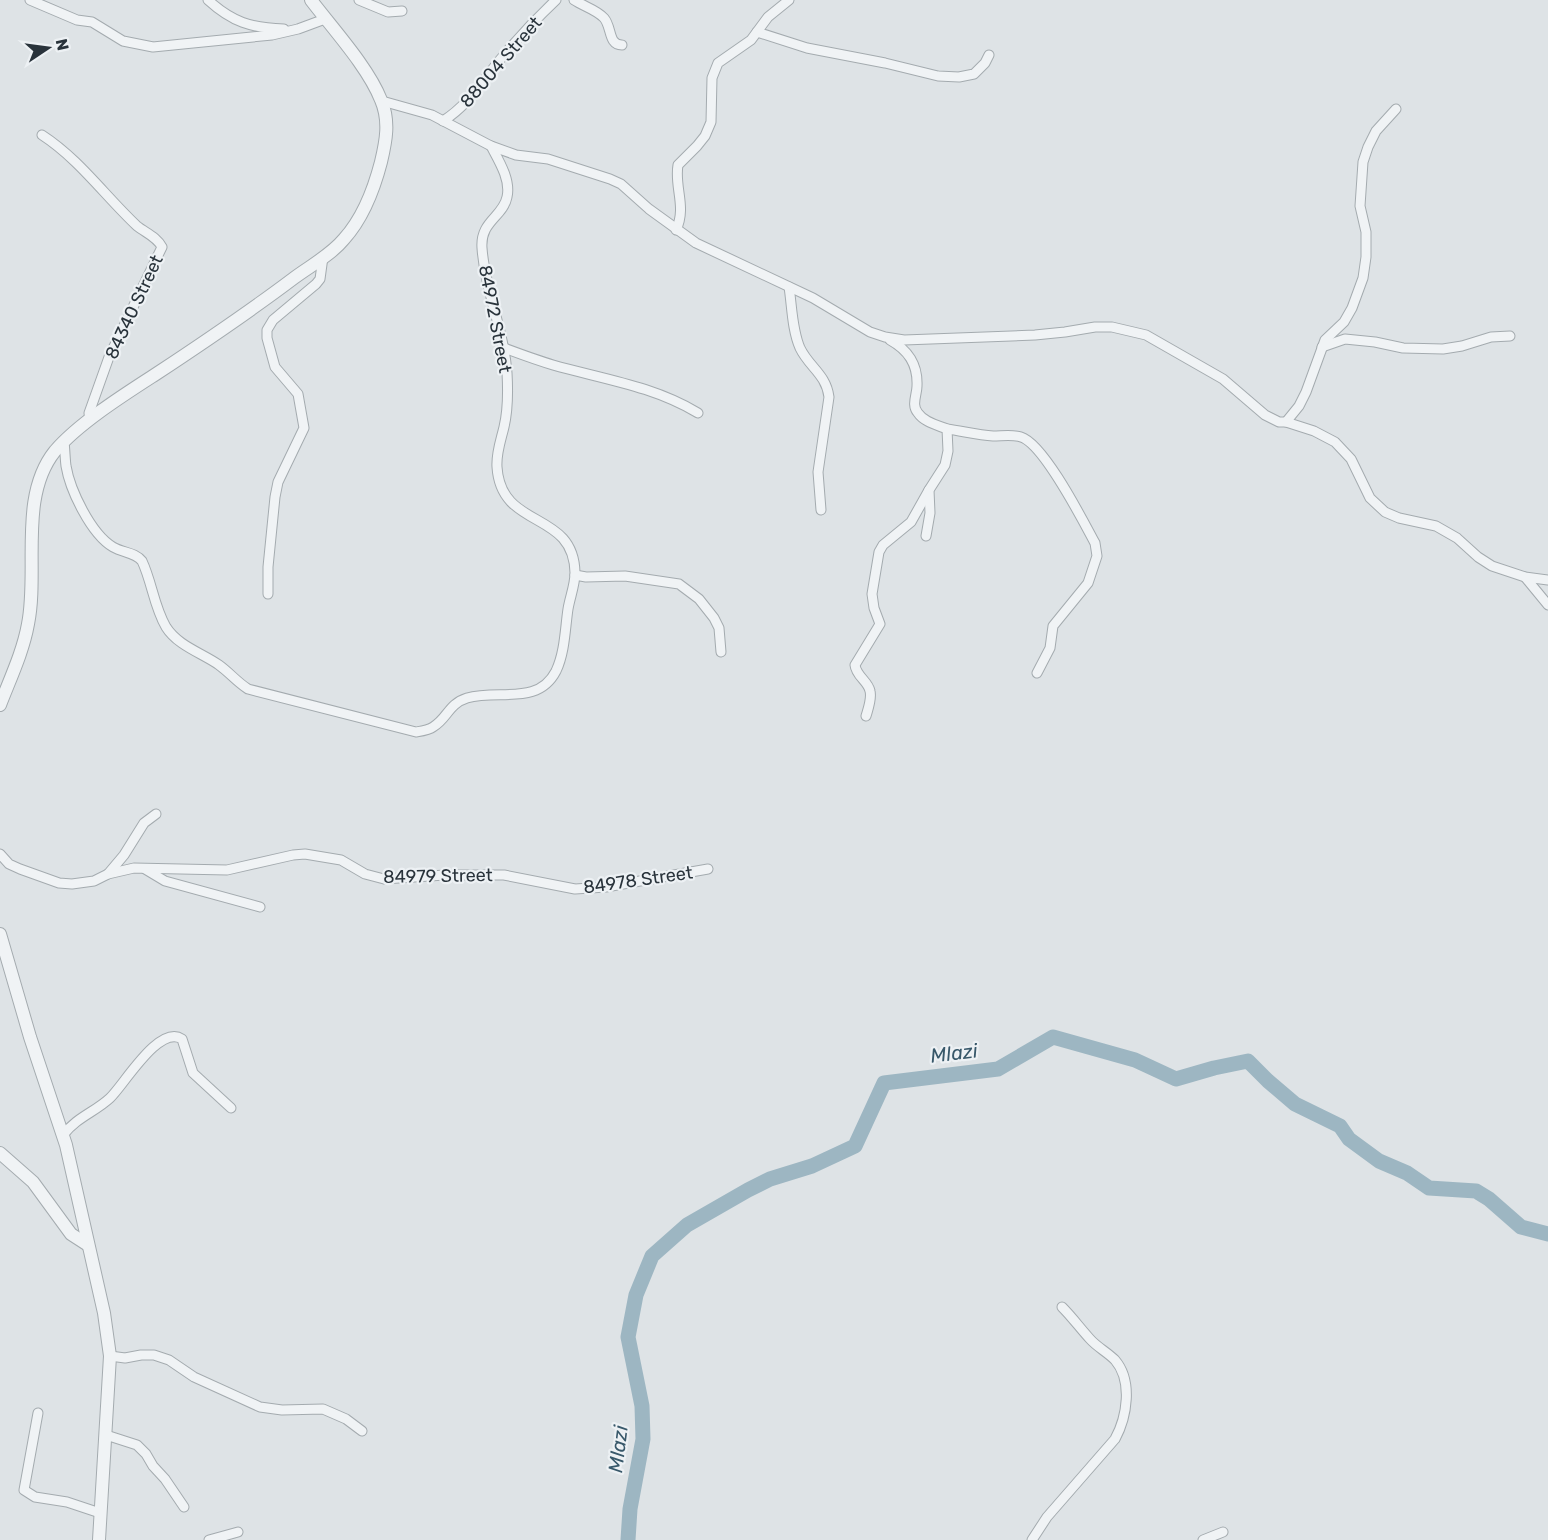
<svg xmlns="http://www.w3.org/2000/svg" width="1548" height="1540" font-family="Rubik,sans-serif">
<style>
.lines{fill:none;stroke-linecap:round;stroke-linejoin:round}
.river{stroke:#9db6c2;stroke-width:15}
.minor-casing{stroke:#a4abaf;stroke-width:11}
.tertiary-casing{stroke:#a4abaf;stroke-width:14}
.minor{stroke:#f0f3f5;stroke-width:9}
.tertiary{stroke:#f0f3f5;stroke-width:12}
.labels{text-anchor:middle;stroke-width:4.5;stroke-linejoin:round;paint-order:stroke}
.street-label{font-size:18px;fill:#29333b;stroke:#edf1f4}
.water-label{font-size:20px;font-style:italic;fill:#38586a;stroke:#edf1f4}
</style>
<rect width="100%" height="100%" fill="#dee3e6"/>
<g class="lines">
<polyline class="river" points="628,1540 630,1509 643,1439 642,1406 628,1337 636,1295 652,1256 687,1225 748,1190 770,1179 812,1166 855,1146 884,1083 998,1069 1053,1037 1135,1060 1176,1079 1214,1068 1248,1061 1268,1081 1295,1104 1340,1126 1349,1139 1379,1161 1407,1173 1429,1188 1476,1191 1489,1199 1521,1227 1548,1234"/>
<g class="minor-casing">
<g id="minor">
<polyline points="30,0 77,20 92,22 123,41 153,47 272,35 298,29 325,19"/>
<path d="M208 0C232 22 251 28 284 29"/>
<polyline points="359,0 388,12 402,11"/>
<path d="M574 0C583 6 597 10 604 18 612 27 608 45 622 45"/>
<polyline points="757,32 807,48 885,63 938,76 959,77 974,74 985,63 989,55"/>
<polyline points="382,101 432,115 491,146 516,155 548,159 610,179 621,184 649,209 696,243 813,298 870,332 885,337 904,340 1035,335 1065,332 1095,327 1112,327 1146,335 1223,379 1265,415 1279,422 1286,422 1314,431 1335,442 1351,459 1370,498 1385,512 1399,518 1436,526 1457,538 1478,557 1492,566 1525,577 1548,580"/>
<path d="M443 121C470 104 484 78 504 55 520 36 538 17 556 0"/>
<path d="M42 135C79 159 105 196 137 226 146 233 157 237 162 247L109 357 89 413 90 420"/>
<path d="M676 230C687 207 674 187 678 165L697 146 705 136 711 122 712 78 718 63 751 40 768 17 789 0"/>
<path d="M789 287C792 306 792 330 800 348 809 367 826 374 829 397L818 472 821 510"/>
<path d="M890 340C908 350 918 364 917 386 917 395 911 405 918 413 924 422 937 425 947 429L948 451 945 465 929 490 930 513 926 536"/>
<polyline points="1322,347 1345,339 1375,342 1403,348 1443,349 1462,346 1491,337 1510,336"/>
<path d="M504 348C520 354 536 360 553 365 603 379 653 386 698 413"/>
<polyline points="1286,422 1299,406 1306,392 1325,340 1344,322 1352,308 1363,278 1366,257 1366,232 1360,206 1363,162 1368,147 1376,131 1396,109"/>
<path d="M947 429C962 431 978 435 993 436 1002 436 1012 434 1021 437 1044 444 1083 521 1095 543L1097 556 1088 583 1053 626 1050 648 1037 673"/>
<path d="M64 442C65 450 65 458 66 466 70 490 91 534 113 547 123 553 135 552 142 561 152 582 154 607 166 627 178 646 202 653 219 665 230 673 237 682 248 689L416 732C422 731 429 730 433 727 448 718 448 704 467 698 499 689 538 706 556 671 565 652 565 629 568 609 570 597 575 585 575 573 574 509 501 531 497 467 496 453 501 440 504 427 508 410 508 390 507 373 504 330 485 291 482 248 480 221 503 217 507 197 511 180 499 161 491 146"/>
<polyline points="575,575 586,577 625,576 679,584 699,599 714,618 719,628 721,652"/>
<polyline points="1525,577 1548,605"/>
<polyline points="268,594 268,567 275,497 278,482 304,428 298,394 275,367 267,338 267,330 273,320 316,284 320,279 323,257"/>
<path d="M866 716C868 709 872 699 870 691 868 681 856 676 855 665L880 624 874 608 872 594 879 552 883 545 911 522 929 490"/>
<polyline points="0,854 9,864 20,869 59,883 72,884 94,881 108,874 134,868 227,870 293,855 305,854 341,860 365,874 384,879 445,875 504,875 575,889 606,887 708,869"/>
<polyline points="145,869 165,881 260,907"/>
<polyline points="108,874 124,855 144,823 156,814"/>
<path d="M63 1135C77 1117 95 1112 110 1098 124 1085 159 1024 182 1039L193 1073 231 1108"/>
<polyline points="110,1356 125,1358 141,1355 154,1355 169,1360 194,1377 260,1407 282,1410 323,1409 346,1419 362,1431"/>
<polyline points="38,1413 24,1490 35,1497 67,1502 100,1513"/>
<polyline points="106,1435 137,1445 146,1454 153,1466 165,1479 184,1507"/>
<polyline points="209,1540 238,1532"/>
<path d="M1032 1540 1047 1517 1115 1439C1127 1417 1133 1381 1115 1360 1107 1352 1097 1347 1090 1339 1080 1328 1072 1317 1062 1307"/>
<polyline points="1203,1540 1223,1532"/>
</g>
</g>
<g class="tertiary-casing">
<g id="tertiary">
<path d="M0 705C10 679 23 652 28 624 39 570 18 497 55 451 79 423 125 394 156 374 203 343 249 312 294 278 310 266 331 255 344 239 363 218 374 189 381 162 386 141 390 121 381 100 368 67 333 29 311 0"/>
<polyline points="0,934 30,1037 66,1145 104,1313 110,1356 99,1540"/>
<polyline points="0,1153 33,1182 71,1234 88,1245"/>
</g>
</g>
<use href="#minor" class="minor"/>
<use href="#tertiary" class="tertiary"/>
</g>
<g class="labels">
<g class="street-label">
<text transform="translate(501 62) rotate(-49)" y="6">88004 Street</text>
<text transform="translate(134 307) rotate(-65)" y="6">84340 Street</text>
<text transform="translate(495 319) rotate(79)" y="6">84972 Street</text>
<text transform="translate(438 876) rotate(-1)" y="6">84979 Street</text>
<text transform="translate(638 880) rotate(-8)" y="6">84978 Street</text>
</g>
<g class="water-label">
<text transform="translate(954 1053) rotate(-7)" y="7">Mlazi</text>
<text transform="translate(618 1449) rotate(-83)" y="7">Mlazi</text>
</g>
</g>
<g transform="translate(48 48) rotate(77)" stroke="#edf1f4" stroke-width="4.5" paint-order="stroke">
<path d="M0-4.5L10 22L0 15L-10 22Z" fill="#29333b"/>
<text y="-9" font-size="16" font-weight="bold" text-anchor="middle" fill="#29333b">N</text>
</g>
</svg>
